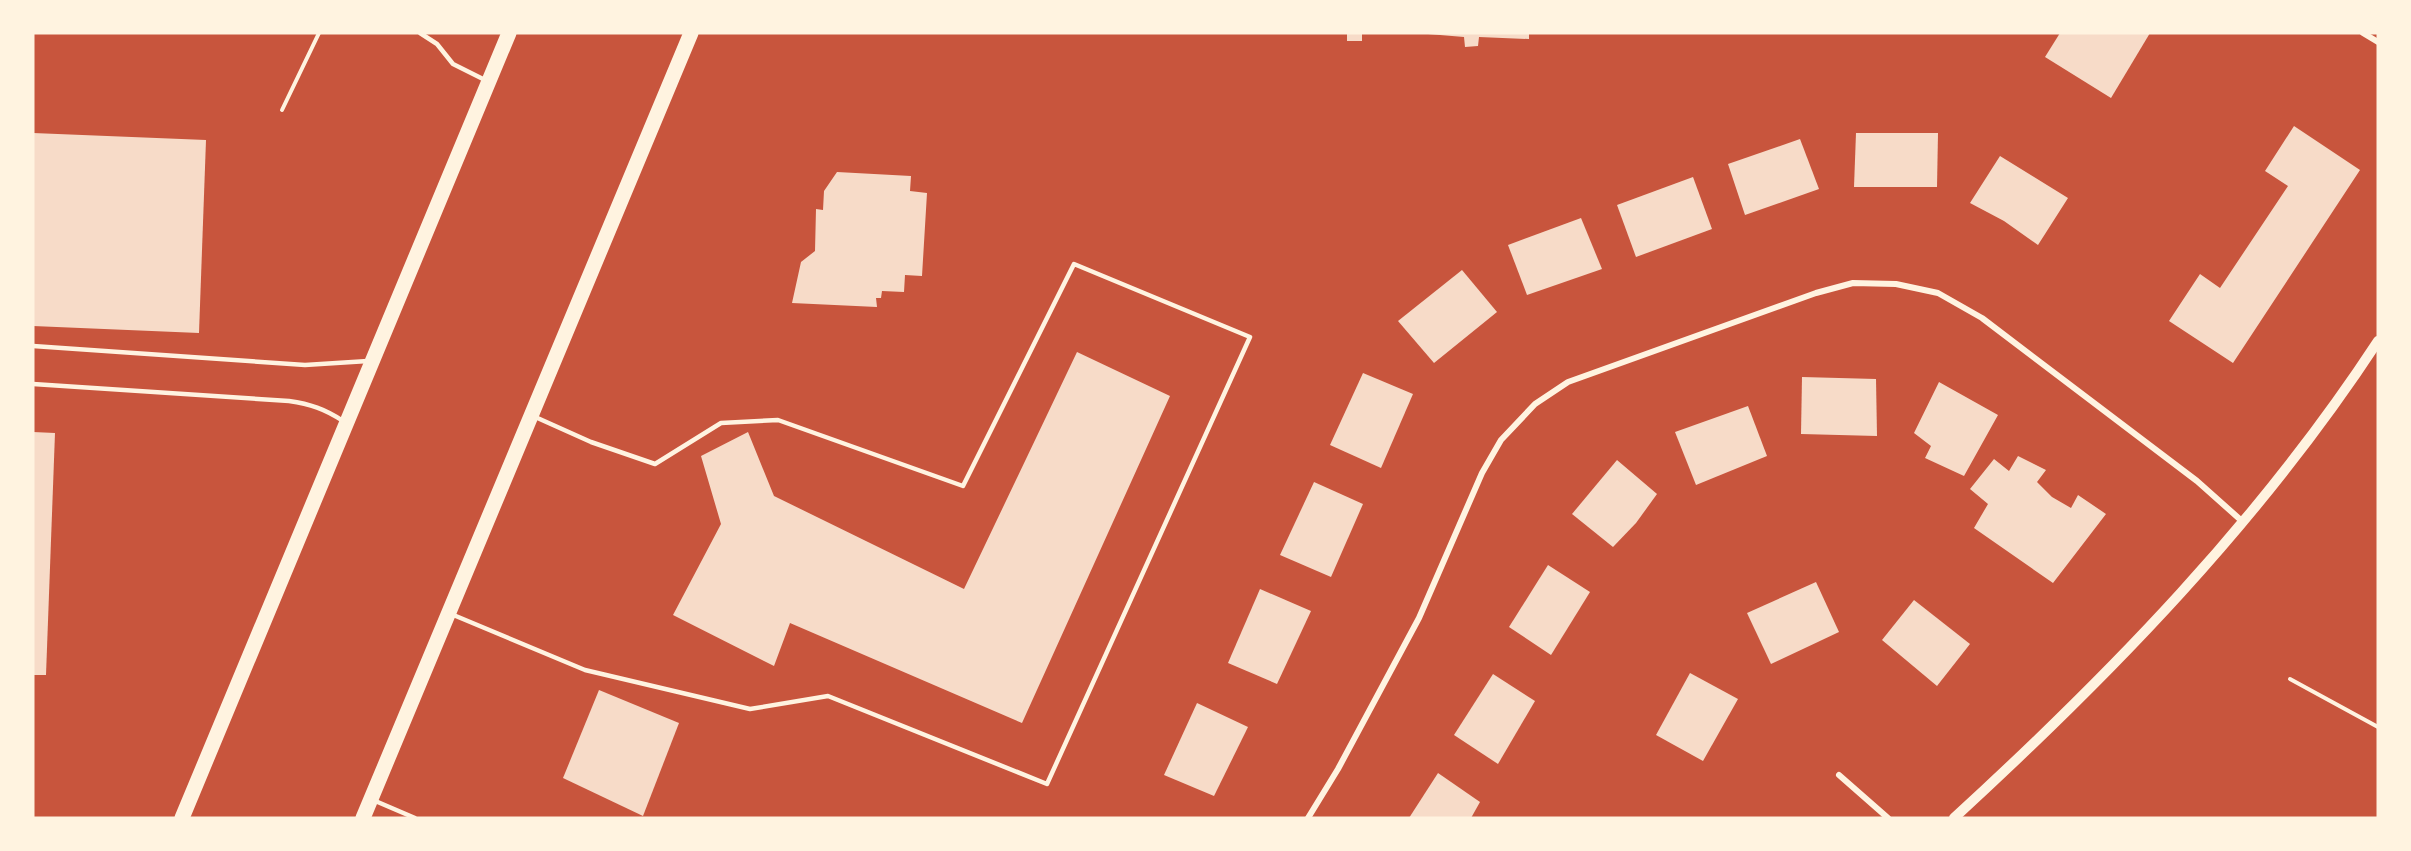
<svg xmlns="http://www.w3.org/2000/svg" width="2411" height="851" font-family="'Fira Sans Condensed',sans-serif">
<style>
.building{fill:#f7dbc8}
.lines{fill:none;stroke-linecap:round;stroke-linejoin:round}
.path{stroke:#fff3e0;stroke-width:4}
.service{stroke:#fff3e0;stroke-width:4.5}
.minor{stroke:#fff3e0;stroke-width:6}
.tertiary{stroke:#fff3e0;stroke-width:10}
.primary{stroke:#fff3e0;stroke-width:15}
</style>
<rect width="100%" height="100%" fill="#c8553d"/>
<g class="building">
<rect x="1347" y="33" width="15" height="8"/>
<polygon points="1416,33 1529,33 1529,39 1479,37 1478,46 1465,47 1464,37"/>
<polygon points="2060,33 2150,33 2111,98 2045,57"/>
<polygon points="2294,126 2360,170 2233,363 2169,321 2200,274 2220,288 2288,186 2265,171"/>
<polygon points="33,133 206,140 199,333 33,326"/>
<polygon points="1856,133 1938,133 1937,187 1854,187"/>
<polygon points="1800,139 1819,189 1745,215 1728,164"/>
<polygon points="2000,156 2068,198 2038,245 2004,221 1970,203"/>
<polygon points="837,172 911,176 910,191 927,193 922,276 905,275 904,292 882,291 881,298 876,298 877,307 792,303 801,262 815,251 816,209 823,210 824,191"/>
<polygon points="1693,177 1712,229 1636,257 1617,205"/>
<polygon points="1581,218 1602,269 1527,295 1508,245"/>
<polygon points="1462,270 1497,312 1434,363 1398,321"/>
<polygon points="1077,352 1170,396 1022,723 790,623 774,666 673,615 721,524 701,456 748,432 774,496 964,589"/>
<polygon points="1363,373 1413,394 1381,468 1330,445"/>
<polygon points="1802,377 1876,379 1877,436 1801,434"/>
<polygon points="1939,382 1998,415 1964,476 1925,458 1931,446 1914,433"/>
<polygon points="1748,406 1767,456 1696,485 1675,432"/>
<polygon points="33,432 55,433 46,675 33,675"/>
<polygon points="2018,456 2046,470 2037,482 2052,497 2071,508 2078,495 2106,514 2053,583 1974,528 1988,504 1970,489 1994,459 2009,471"/>
<polygon points="1617,460 1657,494 1636,523 1613,547 1572,514"/>
<polygon points="1314,482 1363,504 1331,577 1280,555"/>
<polygon points="1548,565 1590,592 1551,655 1509,627"/>
<polygon points="1816,582 1839,632 1771,664 1747,613"/>
<polygon points="1260,589 1311,611 1277,684 1228,663"/>
<polygon points="1914,600 1970,644 1937,686 1882,640"/>
<polygon points="1690,673 1738,699 1703,761 1656,735"/>
<polygon points="1493,674 1535,701 1498,764 1454,735"/>
<polygon points="599,690 679,723 643,816 563,778"/>
<polygon points="1197,703 1248,727 1214,796 1164,775"/>
<polygon points="1438,773 1480,802 1471,818 1409,818"/>
</g>
<g class="lines">
<g class="path">
<polyline points="282,110 319,33"/>
<polyline points="2290,679 2378,727"/>
</g>
<g class="service">
<polyline points="420,33 437,44 453,64 487,81"/>
<polyline points="33,346 305,365 368,361"/>
<path d="M33 384 289 401C310 404 325 409 343 421"/>
<polyline points="451,614 585,670 750,709 828,696 1047,784 1250,337 1074,264 963,486 778,420 721,423 655,464 591,442 533,416"/>
<polyline points="373,800 415,818"/>
</g>
<g class="minor">
<polyline points="2363,33 2378,42"/>
<polyline points="1839,775 1888,818"/>
<polyline points="1308,818 1338,769 1419,618 1482,473 1501,440 1535,404 1568,382 1816,293 1853,283 1896,284 1938,293 1982,318 2197,481 2243,522"/>
</g>
<path class="tertiary" d="M1954 818C2112 673 2260 521 2378 341"/>
<g class="primary">
<polyline points="182,818 509,33"/>
<polyline points="363,818 691,33"/>
</g>
</g>
<rect width="2411" height="851" fill="none" stroke="#fff3e0" stroke-width="69"/>
</svg>
